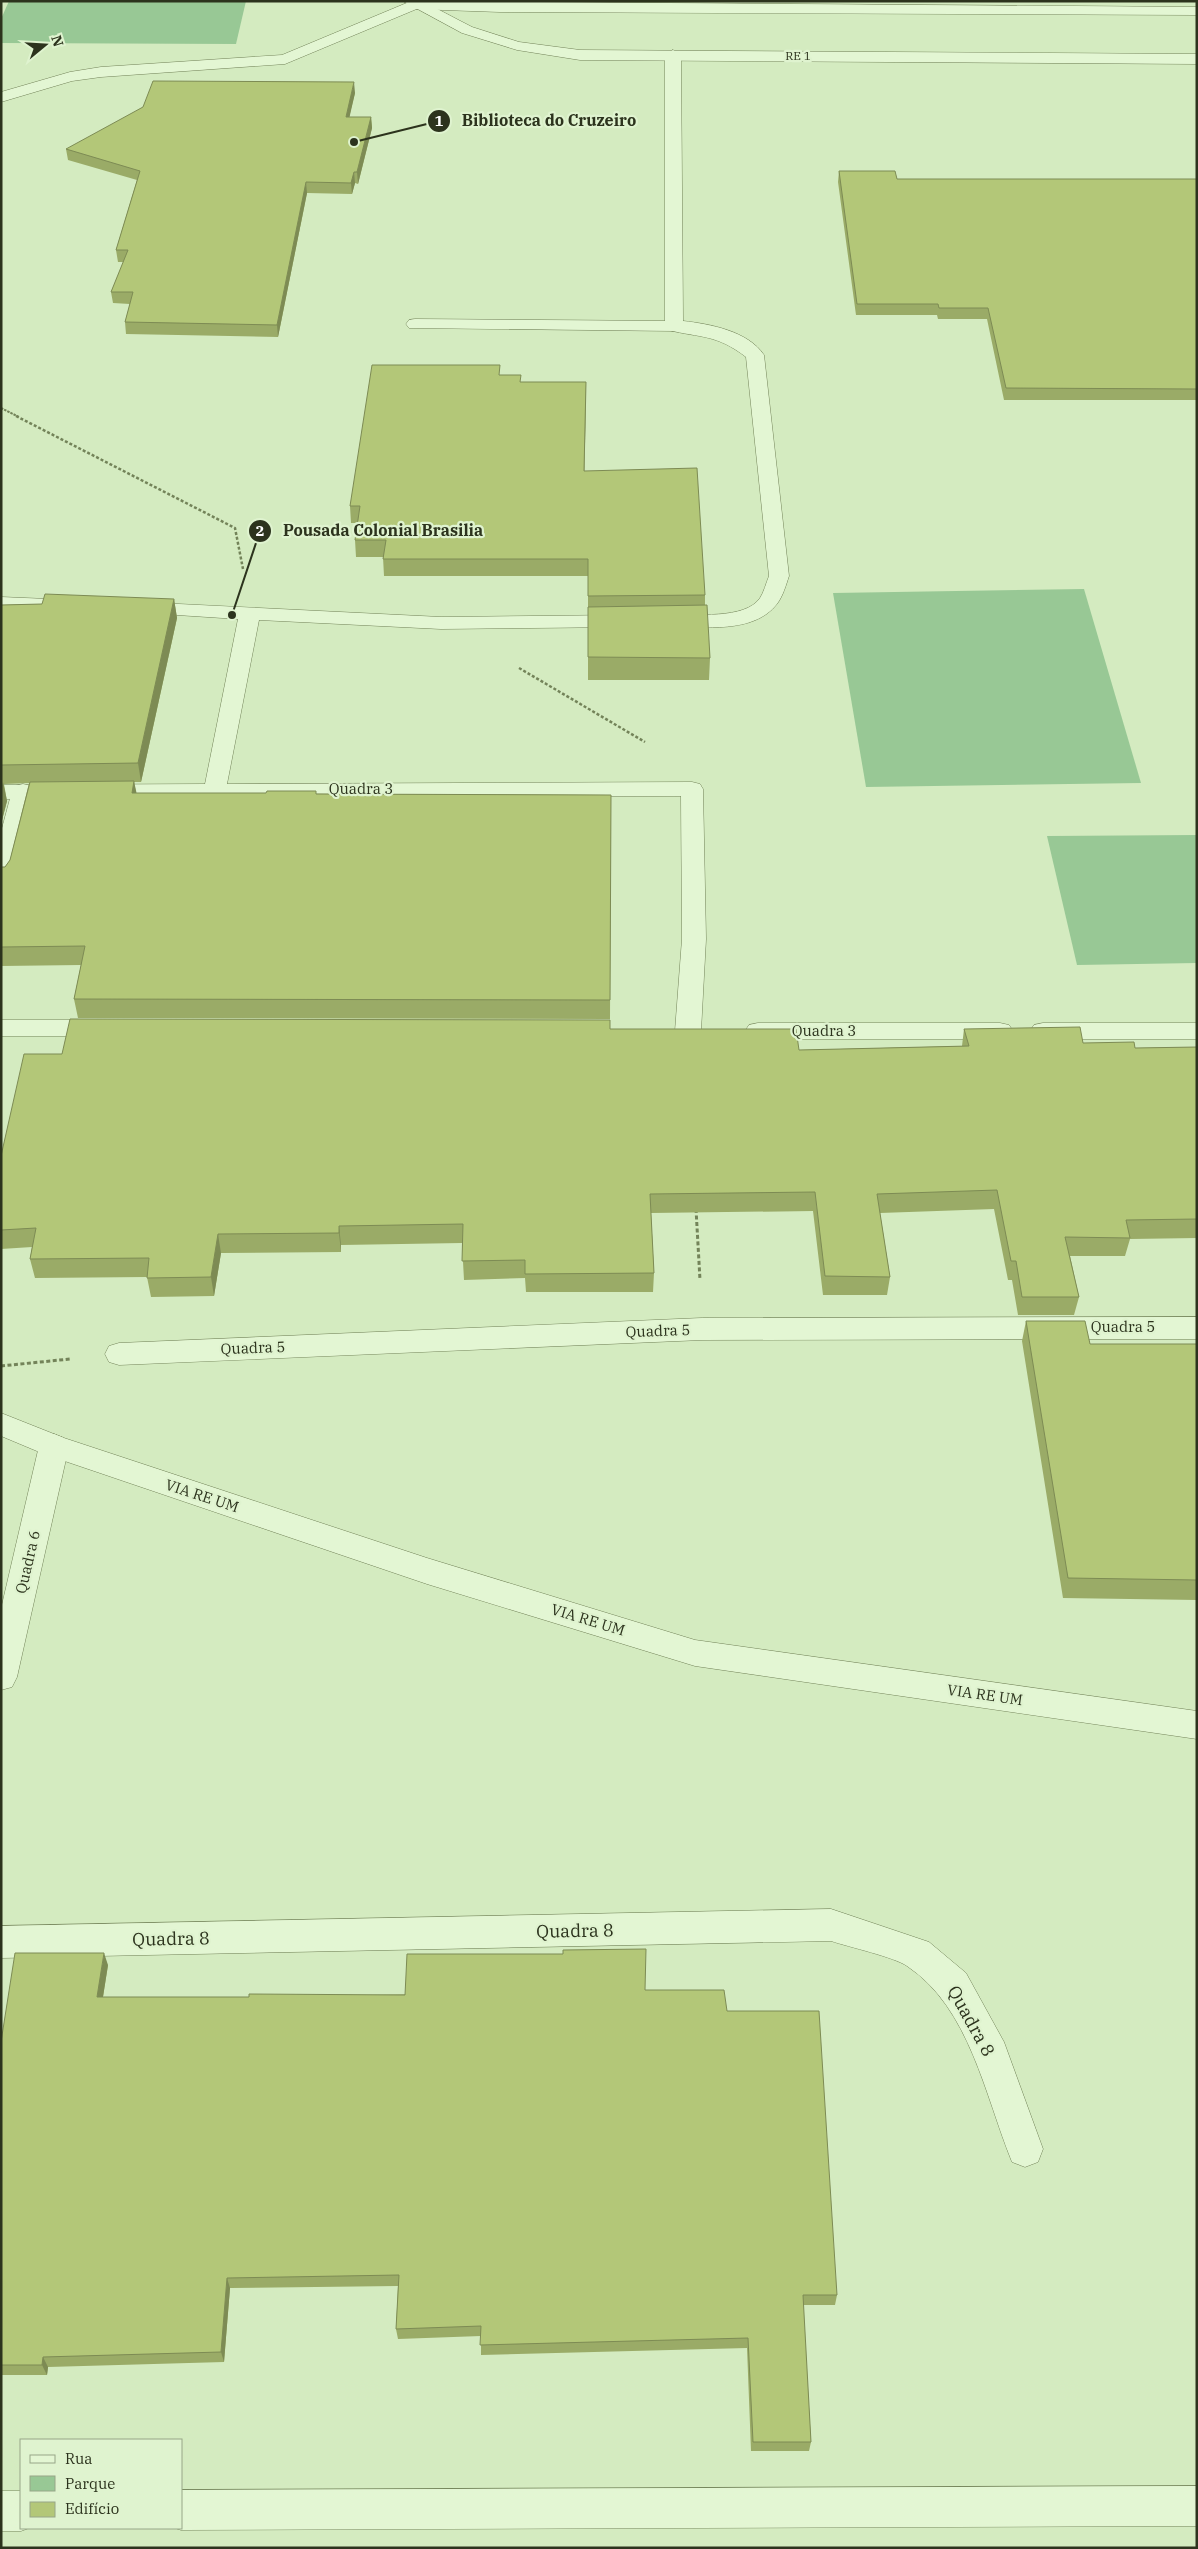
<svg xmlns="http://www.w3.org/2000/svg" width="1198" height="2549" font-family="'IBM Plex Serif',serif">
<style>
.green{fill:#98c895}
.lines{fill:none;stroke-linecap:round;stroke-linejoin:round}
.service-casing{stroke:#738359;stroke-width:1}
.minor-casing{stroke:#738359;stroke-width:1}
.tertiary-casing{stroke:#738359;stroke-width:1}
.path-far2{stroke:#738359;stroke-width:2;stroke-dasharray:2.5 1;stroke-linecap:butt}
.path-far1{stroke:#738359;stroke-width:2.5;stroke-dasharray:3 2;stroke-linecap:butt}
.path{stroke:#738359;stroke-width:3;stroke-dasharray:4 2.5;stroke-linecap:butt}
.service{fill:#e3f6d3;fill-rule:evenodd}
.minor{fill:#e3f6d3;fill-rule:evenodd}
.tertiary{fill:#e3f6d3;fill-rule:evenodd}
.wall{fill:#9aab67}
.shaded-wall{fill:#7d8b54}
.building{fill:#b3c778;stroke:#7d8b54}
.labels{text-anchor:middle;stroke-width:4.5;stroke-linejoin:round;paint-order:stroke}
.far-street-label{font-size:12px;fill:#2c331d;stroke:#dff3cf}
.street-label{font-size:15px;fill:#2c331d;stroke:#dff3cf}
.near-street-label{font-size:18px;fill:#2c331d;stroke:#dff3cf}
.leader{fill:none;stroke:#2c331d;stroke-width:2}
.callout-dot{fill:#2c331d;stroke:#dff3cf;stroke-width:2}
.mark-label{font-size:15px;text-anchor:middle;font-weight:bold;fill:#fff}
.callout-label{font-size:16px;text-anchor:middle;font-weight:bold;fill:#2c331d;stroke:#dff3cf;stroke-width:4.5;stroke-linejoin:round;paint-order:stroke}
</style>
<rect width="100%" height="100%" fill="#d4ebc0"/>
<g class="green">
<polygon points="9,1 246,1 236,44 1,43 1,19"/>
<polygon points="1084,589 1141,783 866,787 833,593"/>
<polygon points="1197,835 1197,963 1077,965 1047,836"/>
</g>
<g class="lines">
<g class="service-casing">
<g id="service">
<polygon points="412,1 1197,7 1197,15 500,12 414,9 407,5"/>
<polygon points="415,319 674,321 680,322 683,326 680,330 674,331 409,328 406,324 409,320"/>
<polygon points="23,784 31,786 34,791 13,879 9,884 1,886 1,832 12,791 15,786"/>
</g>
</g>
<g class="minor-casing">
<g id="minor">
<polygon points="416,1 421,5 419,8 285,64 101,77 72,81 1,102 1,92 70,72 101,67 282,55 409,2"/>
<path d="M673 50 681 55 683 321C710 324 748 331 764 355L789 576C786 585 783 596 777 604 754 634 703 627 670 626L663 624 660 620 663 616 670 614C694 614 745 620 760 598 764 592 766 583 769 576L746 357C716 334 701 338 668 330L665 326V55Z"/>
<polygon points="1,597 72,600 79,602 82,606 79,610 72,612 1,609"/>
<polygon points="138,602 441,617 624,615 631,617 634,621 631,625 624,627 441,629 259,620 227,784 692,782 700,784 703,789 706,939 701,1031 697,1037 688,1039 679,1037 675,1031 682,939 681,796 1,799 1,785 205,784 238,619 131,612 128,608 131,604"/>
<polygon points="1,1020 105,1020 114,1022 117,1028 114,1034 105,1036 1,1036"/>
<polygon points="758,1023 1000,1023 1009,1025 1013,1031 1009,1037 1000,1039 758,1039 749,1037 745,1031 749,1025"/>
<polygon points="1043,1023 1197,1023 1197,1039 1043,1039 1034,1037 1030,1031 1034,1025"/>
<polygon points="1197,1317 1197,1339 702,1340 119,1365 109,1362 105,1354 109,1346 119,1343 702,1318"/>
<polygon points="54,1434 64,1438 69,1446 17,1677 12,1687 1,1690 1,1609 39,1446 44,1438"/>
<path d="M831 1909 929 1942 966 1973 1004 2042 1043 2149 1038 2162 1025 2167 1012 2162C985 2096 970 2008 907 1966 894 1957 849 1947 831 1941L1 1958V1926Z"/>
<polygon points="1197,2486 1197,2526 181,2530 175,2528 181,2528 181,2490"/>
<polygon points="1,2491 21,2491 21,2528 29,2528 21,2531 1,2531"/>
</g>
</g>
<g class="tertiary-casing">
<g id="tertiary">
<polygon points="403,1 422,1 472,27 519,42 580,50 1197,54 1197,64 580,60 517,50 462,33"/>
<polygon points="1,1413 64,1438 427,1558 695,1640 1197,1711 1197,1739 695,1666 427,1584 44,1454 1,1436"/>
</g>
</g>
<polyline class="path-far2" points="1,408 19,417"/>
<g class="path-far1">
<polyline points="16,416 235,528 243,569"/>
<polyline points="519,668 645,742"/>
</g>
<g class="path">
<polyline points="696,1209 700,1280"/>
<polyline points="1,1366 70,1359"/>
</g>
<use href="#service" class="service"/>
<use href="#minor" class="minor"/>
<use href="#tertiary" class="tertiary"/>
</g>
<g class="wall">
<polygon points="355,93 349,117 371,117 372,128 358,184 355,183 352,194 307,193 278,337 126,334 125,322 130,304 113,303 111,292 124,262 118,262 116,250 137,180 68,160 66,149"/>
<polygon points="839,171 897,179 1197,179 1197,400 1004,400 987,319 938,319 937,315 856,315 838,182"/>
<polygon points="500,375 521,382 586,382 584,471 705,595 705,605 710,658 709,680 588,680 588,576 384,576 383,557 356,557 355,540 358,523 351,523 350,506"/>
<polygon points="174,599 177,618 141,782 134,782 136,793 611,795 610,1019 78,1018 74,999 81,965 1,966 1,867 5,867 10,860 29,783 4,784 7,801 1,824 1,605 42,604"/>
<polygon points="610,1029 799,1050 962,1046 964,1029 1083,1043 1135,1048 1197,1047 1197,1238 1130,1239 1125,1256 1070,1256 1079,1297 1074,1315 1018,1315 1012,1280 1008,1280 994,1209 880,1213 890,1277 887,1295 823,1295 813,1211 651,1213 654,1273 653,1292 526,1292 525,1278 464,1280 462,1243 341,1245 341,1252 221,1253 214,1296 151,1297 147,1277 35,1278 30,1259 32,1247 1,1249 1,1156 62,1054"/>
<polygon points="1026,1321 1090,1344 1197,1344 1197,1600 1063,1598 1022,1341"/>
<polygon points="108,1965 103,1997 249,1997 645,1990 727,2011 837,2295 835,2305 803,2305 811,2442 809,2451 751,2451 747,2348 481,2355 481,2336 398,2339 396,2329 398,2286 230,2288 224,2362 48,2367 47,2375 1,2375 1,2042"/>
</g>
<g class="shaded-wall">
<polygon points="354,82 355,93 347,128 346,117"/>
<polygon points="371,117 372,128 358,184 357,172"/>
<polygon points="354,172 355,183 352,194 351,183"/>
<polygon points="306,182 307,193 278,337 277,325"/>
<polygon points="586,382 586,399 584,488 584,471"/>
<polygon points="174,599 177,618 141,782 138,763"/>
<polygon points="134,781 138,800 132,793"/>
<polygon points="3,782 7,801 1,824 1,789"/>
<polygon points="339,1226 341,1245 341,1252 339,1233"/>
<polygon points="218,1234 221,1253 214,1296 211,1277"/>
<polygon points="104,1953 108,1965 101,2009 97,1997"/>
<polygon points="227,2278 230,2288 224,2362 221,2352"/>
<polygon points="43,2357 48,2367 47,2375 42,2365"/>
</g>
<g class="building">
<polygon points="153,81 354,82 346,117 371,117 357,172 354,172 351,183 306,182 277,325 125,322 133,292 111,292 128,250 116,250 140,171 66,149 143,107"/>
<polygon points="839,171 895,171 897,179 1197,179 1197,389 1006,388 988,308 939,308 938,304 857,304"/>
<polygon points="372,365 500,365 499,375 521,375 520,382 586,382 584,471 697,468 705,595 588,596 588,559 383,559 386,540 355,540 360,506 350,506"/>
<polygon points="45,594 174,599 138,763 1,765 1,605 42,604"/>
<polygon points="707,605 710,658 588,657 588,607"/>
<polygon points="134,781 132,793 266,793 267,791 316,791 316,794 611,795 610,1000 74,999 85,946 1,947 1,867 5,867 10,860 30,782"/>
<polygon points="70,1019 610,1020 610,1029 796,1029 799,1050 969,1046 964,1029 1080,1027 1083,1043 1134,1042 1135,1048 1197,1047 1197,1219 1126,1220 1130,1238 1065,1237 1079,1297 1022,1297 1016,1261 1011,1261 997,1190 877,1194 890,1277 825,1276 815,1192 650,1194 654,1273 525,1274 525,1260 462,1261 463,1224 339,1226 339,1233 218,1234 211,1277 147,1278 149,1258 30,1259 36,1228 1,1230 1,1156 24,1054 62,1054"/>
<polygon points="1026,1321 1085,1321 1090,1344 1197,1344 1197,1580 1068,1578"/>
<polygon points="646,1949 645,1990 724,1990 727,2011 819,2011 837,2295 803,2295 811,2442 753,2442 748,2338 480,2345 481,2326 396,2329 399,2275 227,2278 221,2352 43,2357 42,2365 1,2365 1,2042 15,1953 104,1953 97,1997 249,1997 249,1994 405,1995 407,1954 563,1954 563,1950"/>
</g>
<g class="labels">
<g class="far-street-label">
<text x="798" y="60">RE 1</text>
</g>
<g class="street-label">
<text x="361" y="794">Quadra 3</text>
<text x="824" y="1036">Quadra 3</text>
<text x="1123" y="1332">Quadra 5</text>
<text transform="translate(658 1331) rotate(-2)" y="5">Quadra 5</text>
<text transform="translate(253 1348) rotate(-2)" y="5">Quadra 5</text>
<text transform="translate(202 1496) rotate(18)" y="5">VIA RE UM</text>
<text transform="translate(28 1562) rotate(-77)" y="5">Quadra 6</text>
<text transform="translate(588 1620) rotate(17)" y="5">VIA RE UM</text>
<text transform="translate(985 1695) rotate(8)" y="5">VIA RE UM</text>
</g>
<g class="near-street-label">
<text transform="translate(575 1931) rotate(-1)" y="6">Quadra 8</text>
<text transform="translate(171 1939) rotate(-1)" y="6">Quadra 8</text>
<text transform="translate(971 2021) rotate(61)" y="6">Quadra 8</text>
</g>
</g>
<path class="leader" d="M354 142L439 121M232 615L260 531"/>
<g class="callout-dot">
<circle cx="354" cy="142" r="5"/>
<circle cx="232" cy="615" r="5"/>
<circle cx="439" cy="121" r="12"/>
<circle cx="260" cy="531" r="12"/>
</g>
<g class="mark-label">
<text x="439" y="126">1</text>
<text x="260" y="536">2</text>
</g>
<g class="callout-label">
<text x="549" y="126">Biblioteca do Cruzeiro</text>
<text x="383" y="536">Pousada Colonial Brasilia</text>
</g>
<rect width="1198" height="2549" fill="none" stroke="#2c331d" stroke-width="5"/>
<rect x="20" y="2439" width="162" height="90" fill="#dff3cf" stroke="#97a688"/>
<rect x="30" y="2455" width="25" height="8" fill="#e3f6d3" stroke="#97a688"/>
<text x="65" y="2464" font-size="15" fill="#2c331d">Rua</text>
<rect x="30" y="2476" width="25" height="15" fill="#98c895" stroke="#97a688"/>
<text x="65" y="2489" font-size="15" fill="#2c331d">Parque</text>
<rect x="30" y="2502" width="25" height="15" fill="#b3c778" stroke="#97a688"/>
<text x="65" y="2514" font-size="15" fill="#2c331d">Edifício</text>
<g transform="translate(45 45) rotate(72)" stroke="#dff3cf" stroke-width="4" paint-order="stroke">
<path d="M0-4L9 19L0 12L-9 19Z" fill="#2c331d"/>
<text y="-8" font-size="14" font-weight="bold" text-anchor="middle" fill="#2c331d">N</text>
</g>
</svg>
